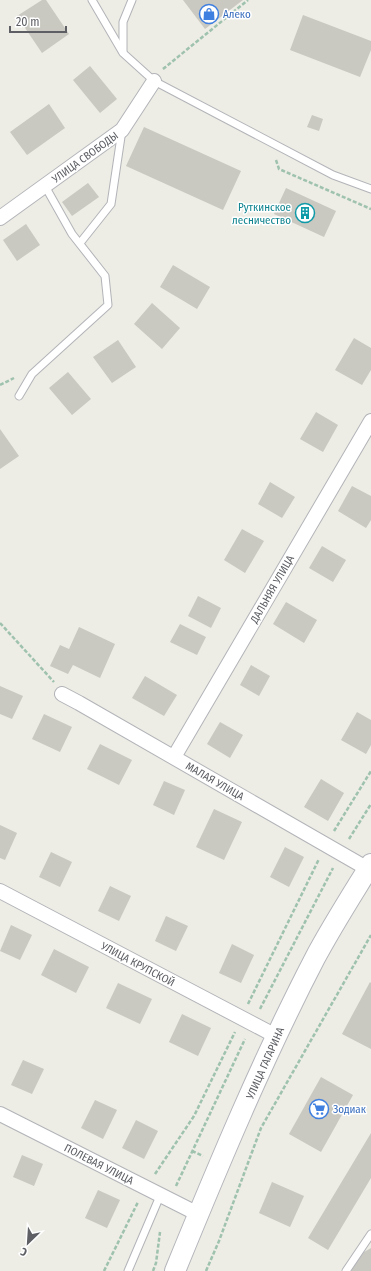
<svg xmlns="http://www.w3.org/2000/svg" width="371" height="1271" font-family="'Fira Sans Condensed',sans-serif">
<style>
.building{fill:#c9c8c1}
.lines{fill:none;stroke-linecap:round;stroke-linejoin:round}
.lane-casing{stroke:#b2b4b8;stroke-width:9}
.street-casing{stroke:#b2b4b8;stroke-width:16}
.secondary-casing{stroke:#b4b6bb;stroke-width:22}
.path{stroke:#9ec2ad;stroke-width:2.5;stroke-dasharray:4 2;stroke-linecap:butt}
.lane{stroke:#fff;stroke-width:7}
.street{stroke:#fff;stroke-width:14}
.secondary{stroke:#fff;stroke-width:20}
.labels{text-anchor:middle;stroke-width:3;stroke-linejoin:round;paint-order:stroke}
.shop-label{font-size:11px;fill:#366cbe;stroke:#fff;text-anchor:start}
.street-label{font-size:11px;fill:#5d5f64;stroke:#fff}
.culture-label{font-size:11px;fill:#0d838f;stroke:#fff;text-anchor:end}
</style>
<rect width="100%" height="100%" fill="#edece5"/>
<g class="building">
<polygon points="42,0 46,0 69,34 42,53 17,16"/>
<polygon points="183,0 243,0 205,29"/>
<polygon points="303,15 371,41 371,50 360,77 290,50"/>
<polygon points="90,66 117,99 100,113 73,80"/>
<polygon points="49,104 65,128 27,155 10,132"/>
<polygon points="312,115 323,119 319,131 307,127"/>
<polygon points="144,127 241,171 223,210 126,166"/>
<polygon points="88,183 99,197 72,216 62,202"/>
<polygon points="286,188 336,211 324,237 274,214"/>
<polygon points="26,224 40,245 17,261 3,240"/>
<polygon points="173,265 210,287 197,309 160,287"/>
<polygon points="152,303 180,328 162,349 134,324"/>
<polygon points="354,338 371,348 371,370 362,385 335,370"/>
<polygon points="118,340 136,367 112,383 93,357"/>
<polygon points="68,372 91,399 72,415 49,388"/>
<polygon points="316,412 338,425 323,452 300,439"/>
<polygon points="0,429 19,456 0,469"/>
<polygon points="270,482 295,497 282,518 258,504"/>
<polygon points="352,486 371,496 371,520 366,528 338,511"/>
<polygon points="242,529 264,541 245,573 224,560"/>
<polygon points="322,546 346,560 333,582 309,568"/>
<polygon points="198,596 221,608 211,628 188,616"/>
<polygon points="286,602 317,620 304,643 273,624"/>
<polygon points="180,624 206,637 197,655 170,642"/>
<polygon points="79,627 115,644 100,678 73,665 68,674 50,666 60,645 69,649"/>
<polygon points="251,665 270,676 259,696 240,685"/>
<polygon points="145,676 177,695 164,716 132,698"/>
<polygon points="0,686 23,696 12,719 0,714"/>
<polygon points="357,712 371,720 371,745 366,754 341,740"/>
<polygon points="44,714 72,727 60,752 32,739"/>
<polygon points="220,722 243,735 230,758 207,744"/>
<polygon points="100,744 132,760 119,785 87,769"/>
<polygon points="321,779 344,793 328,821 304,807"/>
<polygon points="164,781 185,790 174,815 153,805"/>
<polygon points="214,809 242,822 224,860 196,847"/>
<polygon points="0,825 17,833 5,860 0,858"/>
<polygon points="285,847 304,857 289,887 270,877"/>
<polygon points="51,852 72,862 60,887 39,877"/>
<polygon points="110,886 131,896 119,921 98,911"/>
<polygon points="166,916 188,926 176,951 155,941"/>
<polygon points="11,925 32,935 20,960 0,951"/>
<polygon points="232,944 254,955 241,983 219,973"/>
<polygon points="54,949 89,967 76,993 41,975"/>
<polygon points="370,982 371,983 371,1049 342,1034"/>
<polygon points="118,983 152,999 140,1024 106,1008"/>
<polygon points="182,1014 211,1028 198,1056 169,1042"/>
<polygon points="23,1060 44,1069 32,1094 11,1085"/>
<polygon points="321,1077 353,1095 321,1152 289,1134"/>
<polygon points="95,1100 117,1110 103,1139 81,1128"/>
<polygon points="136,1120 158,1131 144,1159 122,1148"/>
<polygon points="371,1133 371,1178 328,1250 308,1238"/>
<polygon points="22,1155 43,1164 34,1186 13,1177"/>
<polygon points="272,1182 304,1196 290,1227 259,1213"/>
<polygon points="98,1190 120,1200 107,1228 85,1218"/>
<polygon points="371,1248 371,1271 352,1271 347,1262"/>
</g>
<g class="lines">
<g class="lane-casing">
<g id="lane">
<polyline points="92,0 123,53 154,81 333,175 371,189"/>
<polyline points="123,52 123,22 132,0"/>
<polyline points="80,243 111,204 122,130"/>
<polyline points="19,396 32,374 108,305 105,276 72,234 45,186"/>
<polyline points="128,1271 160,1196"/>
<polyline points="346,1271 371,1234"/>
</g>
</g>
<g class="street-casing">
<g id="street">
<polyline points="0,218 122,130 154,81"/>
<polyline points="62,694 79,703 368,869"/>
<polyline points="174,757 371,421"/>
<polyline points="0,891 276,1036"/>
<polyline points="0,1114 198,1214"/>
</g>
</g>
<g class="secondary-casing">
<path id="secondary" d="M175 1271C218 1166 263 1058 315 958 332 926 352 895 371 864"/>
</g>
<g class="path">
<polyline points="163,69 248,0"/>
<polyline points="276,160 279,169 371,209"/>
<polyline points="0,385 14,378"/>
<polyline points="0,623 54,682"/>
<polyline points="334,831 371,771"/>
<polyline points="349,839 371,804"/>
<polyline points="248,1004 319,859"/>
<polyline points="260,1009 333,868"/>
<polyline points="192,1151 203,1156"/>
<polyline points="155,1174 194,1116 235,1032"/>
<polyline points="176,1186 245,1039"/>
<polyline points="104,1271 138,1202"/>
<polyline points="153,1271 156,1263 160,1232"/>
<polyline points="206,1271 219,1241 261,1128 371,935"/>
</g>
<use href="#lane" class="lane"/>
<use href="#street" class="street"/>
<use href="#secondary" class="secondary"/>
</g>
<defs>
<g id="shop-ring" transform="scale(1)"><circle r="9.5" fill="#fff" stroke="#3f7fe0" stroke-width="1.5"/><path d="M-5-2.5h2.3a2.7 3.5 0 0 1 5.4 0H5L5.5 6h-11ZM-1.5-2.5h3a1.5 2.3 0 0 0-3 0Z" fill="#3f7fe0"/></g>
<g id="building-ring" transform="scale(1)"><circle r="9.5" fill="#fff" stroke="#0f9aa8" stroke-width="1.5"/><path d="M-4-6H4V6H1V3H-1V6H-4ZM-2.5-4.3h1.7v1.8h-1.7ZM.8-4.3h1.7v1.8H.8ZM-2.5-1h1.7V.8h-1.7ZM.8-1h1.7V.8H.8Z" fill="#0f9aa8"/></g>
<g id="supermarket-ring" transform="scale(1)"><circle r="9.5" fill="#fff" stroke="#3f7fe0" stroke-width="1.5"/><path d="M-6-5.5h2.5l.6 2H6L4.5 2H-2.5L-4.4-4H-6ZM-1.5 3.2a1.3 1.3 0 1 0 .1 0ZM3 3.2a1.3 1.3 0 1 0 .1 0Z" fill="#3f7fe0"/></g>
</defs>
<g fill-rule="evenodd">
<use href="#shop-ring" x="209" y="14"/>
<use href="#building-ring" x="305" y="213"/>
<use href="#supermarket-ring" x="319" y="1109"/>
</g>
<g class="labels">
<g class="shop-label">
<text x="223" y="18">Алеко</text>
<text x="333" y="1113">Зодиак</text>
</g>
<g class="street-label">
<text transform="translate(85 157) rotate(-36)" y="4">УЛИЦА СВОБОДЫ</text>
<text transform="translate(272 589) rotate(-60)" y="4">ДАЛЬНЯЯ УЛИЦА</text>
<text transform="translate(215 781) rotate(30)" y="4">МАЛАЯ УЛИЦА</text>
<text transform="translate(138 964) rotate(28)" y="4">УЛИЦА КРУПСКОЙ</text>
<text transform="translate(265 1063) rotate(-66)" y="4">УЛИЦА ГАГАРИНА</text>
<text transform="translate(99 1164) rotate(27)" y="4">ПОЛЕВАЯ УЛИЦА</text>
</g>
<g class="culture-label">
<text x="291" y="211">Руткинское<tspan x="291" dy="13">лесничество</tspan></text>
</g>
</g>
<g transform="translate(28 1243) rotate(205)" stroke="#ffffff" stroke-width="3" paint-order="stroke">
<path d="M0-3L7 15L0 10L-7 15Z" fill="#5d5f64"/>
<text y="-6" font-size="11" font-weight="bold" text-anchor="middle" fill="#5d5f64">С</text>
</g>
<path d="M10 26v6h56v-6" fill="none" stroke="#5d5f64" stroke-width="2"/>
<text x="16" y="26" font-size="12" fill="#5d5f64" stroke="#ffffff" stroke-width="3" paint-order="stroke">20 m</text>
</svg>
